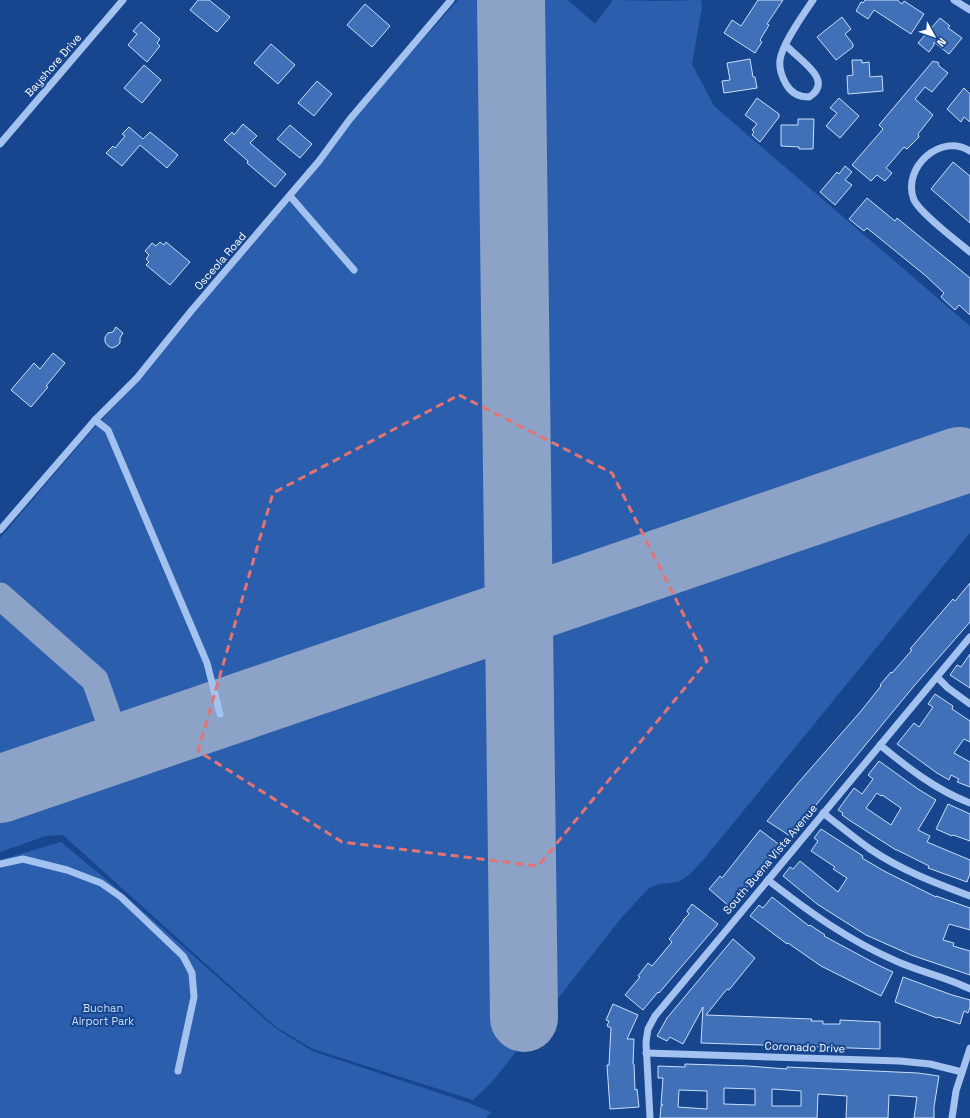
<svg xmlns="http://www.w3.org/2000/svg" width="970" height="1118" font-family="'Space Grotesk',sans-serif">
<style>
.green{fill:#2b5fad}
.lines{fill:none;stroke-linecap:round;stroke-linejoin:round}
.taxiway{stroke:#8ca2c6;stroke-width:27}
.runway{stroke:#8ca2c6;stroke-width:68}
.building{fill:#4070b7;stroke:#cadefb;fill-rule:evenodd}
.minor{stroke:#a4c2ef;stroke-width:7}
.marked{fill:none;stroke:#e47373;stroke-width:3;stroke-dasharray:8 5;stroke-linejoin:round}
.labels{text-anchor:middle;stroke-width:4;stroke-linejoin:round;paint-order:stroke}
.street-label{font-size:11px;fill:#fff;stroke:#18468e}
.park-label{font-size:11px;fill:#cadefb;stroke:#18468e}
</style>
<rect width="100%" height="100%" fill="#18468e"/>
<g class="green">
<polygon points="458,0 568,0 595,24 613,0 659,1 701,0 702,7 692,64 714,106 970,326 970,533 704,859 689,875 678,882 660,884 649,888 622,917 492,1082 473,1100 313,1049 276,1027 63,835 46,836 0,852 0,538 93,429 145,374 205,300 307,181 357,114"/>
<polygon points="61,842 127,897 275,1028 312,1051 469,1103 491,1112 486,1118 0,1118 0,860"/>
</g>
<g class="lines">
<polyline class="taxiway" points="0,596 95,680 119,748"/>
<g class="runway">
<polyline points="511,0 524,1018"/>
<polyline points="0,789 959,461"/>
</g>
</g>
<g class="building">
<polygon points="198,0 209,0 230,17 217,32 190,10"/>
<polygon points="758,0 783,0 767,24 769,25 760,40 762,42 755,53 724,33 732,20 741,26"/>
<polygon points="865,0 897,0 902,4 904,1 924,14 911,34 874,10 868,19 856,11 861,2 863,3"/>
<polygon points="365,4 390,26 372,47 347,25"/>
<polygon points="842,17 851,29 845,34 853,44 853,47 836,60 817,37"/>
<polygon points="940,18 950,26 948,28 962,38 949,54 934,42 934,45 929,52 918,43"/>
<polygon points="141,22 160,39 157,43 160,46 147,62 128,45 137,34 133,31"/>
<polygon points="271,44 295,65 278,84 254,63"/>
<polygon points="750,59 753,77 755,77 757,88 724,93 722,81 730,80 727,63"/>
<polygon points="852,60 862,60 862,63 869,62 870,77 882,76 883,91 848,94 847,76 853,75"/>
<polygon points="933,61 935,62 938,62 939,66 948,73 932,92 925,87 915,99 933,115 918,134 919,137 907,149 904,147 886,168 892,173 885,181 877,175 871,181 852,165 883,129 879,125"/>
<polygon points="144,65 161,80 142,103 124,88"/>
<polygon points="317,81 332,94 314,116 298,103"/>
<polygon points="964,88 970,94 970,122 964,117 961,122 947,109"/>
<polygon points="757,98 779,114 779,117 760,142 752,135 754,132 752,130 757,124 745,115"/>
<polygon points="839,98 859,116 840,138 826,126 837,113 830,108"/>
<polygon points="798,119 814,119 813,149 799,149 799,147 781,146 781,125 798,125"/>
<polygon points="243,124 257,136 250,143 286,174 275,187 247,163 248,161 224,140 232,132 234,135"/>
<polygon points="290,125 312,144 300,158 277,139"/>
<polygon points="129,127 143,139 150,132 178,155 167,168 140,145 122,166 106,153 113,146 115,148 125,136 122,134"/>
<polygon points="953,162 970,176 970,223 931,189"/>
<polygon points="845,166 852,172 845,180 852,185 835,205 820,192 837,172 839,174"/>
<polygon points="867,198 895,221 897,218 970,278 970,315 959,305 955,310 941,297 944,293 926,276 867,228 864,231 849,219"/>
<polygon points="160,242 164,245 166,242 190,262 170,285 146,265 149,262 146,259 149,255 145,251 152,243 156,246"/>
<polygon points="116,327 123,333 120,338 120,343 117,346 112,348 108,346 105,342 105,337 108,333 113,332"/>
<polygon points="53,353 65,363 46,386 48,387 31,407 11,390 34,363 40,369"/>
<polygon points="970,583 970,622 914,686 793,833 790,836 767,821 798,783 861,711 881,686 880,685 891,672 892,673 912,650 910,649 953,599 955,601"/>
<polygon points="970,654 970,688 950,675 957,665 961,667"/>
<polygon points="935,694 953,706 952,709 970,721 970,742 964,739 954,753 970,762 970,787 957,782 959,779 951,775 949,780 937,773 897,744 914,723 919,727 933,707 928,704"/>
<path d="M879 761 918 789 936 800 918 830 930 836 927 842 970 860V873L967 882 928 868 929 866 897 850H896L849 820 842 815 843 813 838 810 854 788 862 794 873 779 868 775ZM877 793 881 796 882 795 901 808 891 825 866 808Z"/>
<polygon points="948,804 970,814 970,841 953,835 952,836 936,829"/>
<polygon points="821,829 863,856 862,858 884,871 936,897 936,896 970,908 970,930 949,924 943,940 954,943 953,946 970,951 970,975 911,955 866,935 817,904 783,876 790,867 793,869 800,861 838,892 847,878 833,869 835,867 811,851 818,841 814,838"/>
<polygon points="760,830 781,846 730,907 709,889 720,876 722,878"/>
<polygon points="772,897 809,926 810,925 825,935 824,936 878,965 893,972 881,996 821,966 788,943 787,944 750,916 759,905 763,908"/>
<polygon points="692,904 718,924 659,993 658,992 643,1010 625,995 640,977 638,976 648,963 652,966 672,942 669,939 684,920 683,920 689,914 687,911"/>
<polygon points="733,939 755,958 729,990 727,989 706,1015 812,1019 811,1021 823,1021 823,1024 840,1024 840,1020 880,1022 880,1049 701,1043 703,1007 683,1044 670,1037 667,1041 657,1036 667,1018"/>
<polygon points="903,977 952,995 970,1000 970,1007 968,1013 964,1011 960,1024 938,1017 937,1018 895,1002"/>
<polygon points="613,1004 638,1015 627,1039 634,1039 633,1064 634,1064 635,1090 637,1089 639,1107 610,1109 607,1065 609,1065 611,1028 607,1026 609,1021 606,1020"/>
<path d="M685 1064 748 1066 787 1069V1067L918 1073 939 1076 934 1107V1118H914L917 1097 889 1095 888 1118H846L847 1096 818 1094 817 1118H660L661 1106 663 1105H661L663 1078H658V1066L685 1067ZM724 1088 755 1089V1105L724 1104ZM772 1089 801 1091V1106H772ZM679 1090 707 1091V1109L678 1107Z"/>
</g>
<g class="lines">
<g class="minor">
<polyline points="954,0 970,10"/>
<path d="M786 45C797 59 836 80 809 97 799 97 791 93 786 84 782 77 779 68 780 60 782 44 803 15 813 0"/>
<polyline points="0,144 123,0"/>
<path d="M970 151C941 132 901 168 914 200 921 214 957 241 970 252"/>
<polyline points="290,196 354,270"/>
<polyline points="95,420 108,430 207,663 220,714"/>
<polyline points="0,530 95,420 137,378 192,310 319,161 350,119 451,0"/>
<polyline points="937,677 948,688 970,704"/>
<path d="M880 745C908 768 936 790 970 803"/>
<path d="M823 813C839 825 854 838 870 849 901 870 935 883 970 896"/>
<polyline points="0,864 23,859 67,870 101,883 121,897 183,956 192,973 194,997 178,1071"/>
<path d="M768 880C809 912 848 940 896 961 920 972 947 977 970 989"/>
<polyline points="646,1053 900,1061 930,1064 962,1072"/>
<polyline points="650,1118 646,1042 648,1029 655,1016 970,637"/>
<polyline points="952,1118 956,1091 970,1048"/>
</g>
</g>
<path class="marked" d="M459 395 612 473 707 661 538 866 342 842 198 751 273 493Z"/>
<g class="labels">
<g class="street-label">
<text transform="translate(53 65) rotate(-49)" y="4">Bayshore Drive</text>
<text transform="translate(220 261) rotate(-49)" y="4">Osceola Road</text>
<text transform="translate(770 859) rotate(-50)" y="4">South Buena Vista Avenue</text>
<text transform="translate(805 1047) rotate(2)" y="4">Coronado Drive</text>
</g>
<g class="park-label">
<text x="103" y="1012">Buchan<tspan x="103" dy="13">Airport Park</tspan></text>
</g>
</g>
<g transform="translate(934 36) rotate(130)" stroke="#18468e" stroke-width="3" paint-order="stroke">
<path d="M0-3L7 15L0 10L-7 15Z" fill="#ffffff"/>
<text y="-6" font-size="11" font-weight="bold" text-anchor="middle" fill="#ffffff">N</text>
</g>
</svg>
